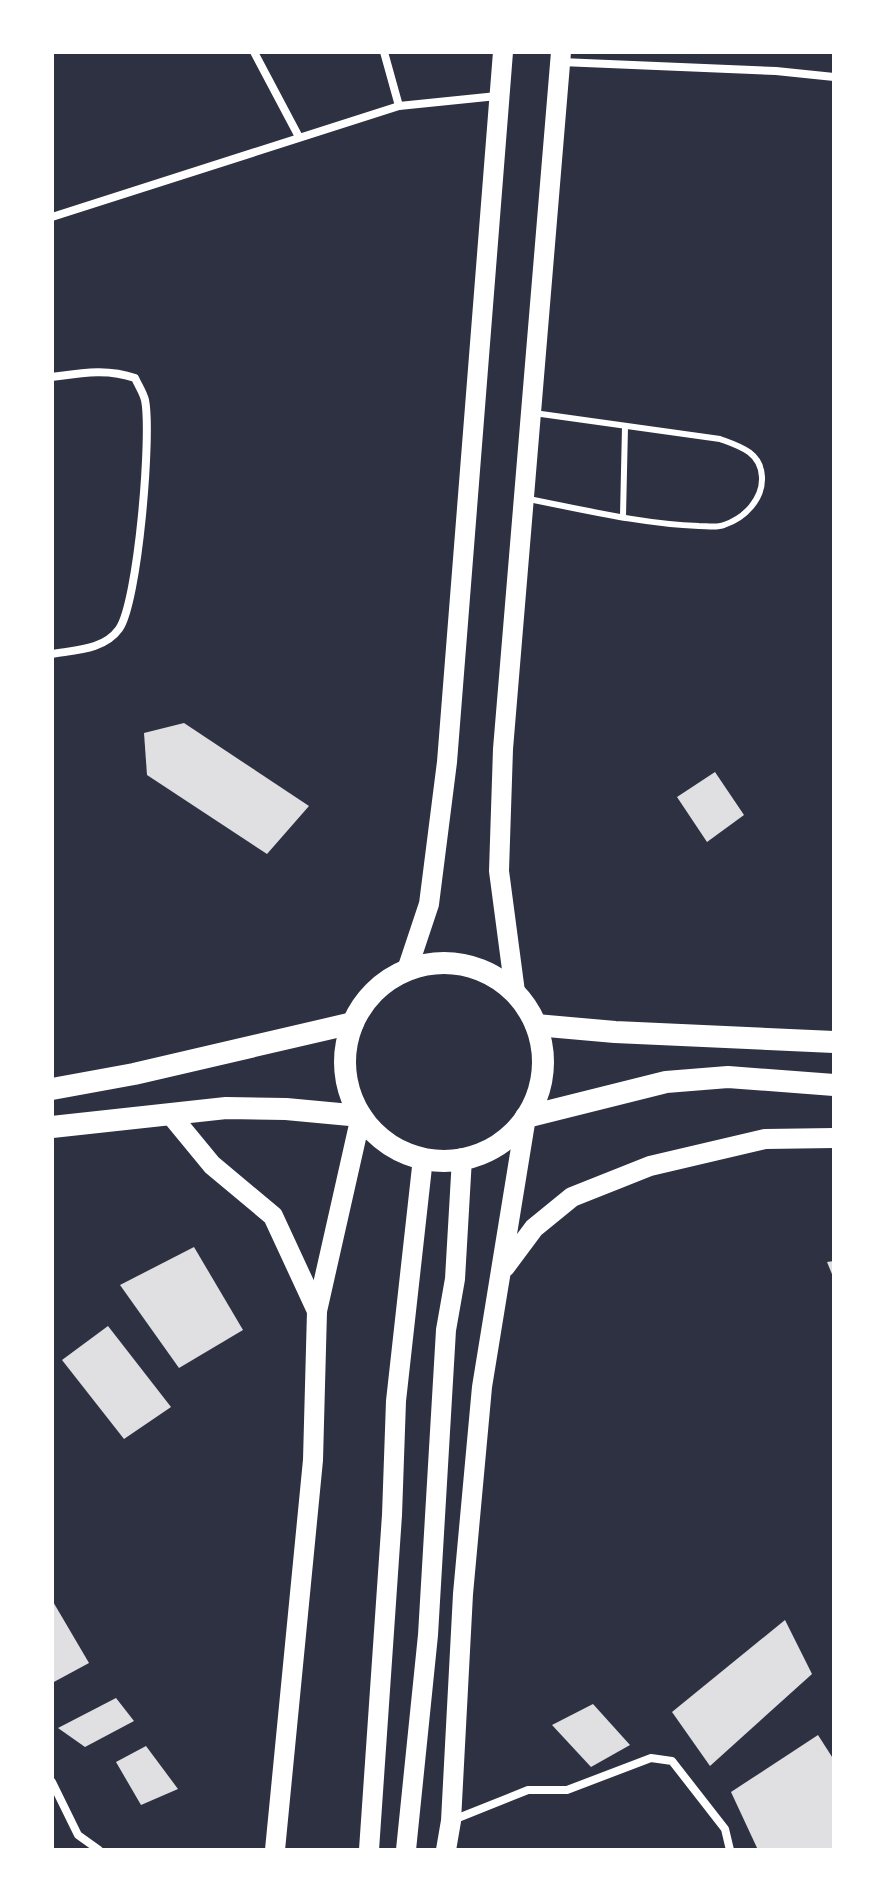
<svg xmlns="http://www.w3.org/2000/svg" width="886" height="1902" font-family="'Public Sans',sans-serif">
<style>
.building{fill:#e0e0e3}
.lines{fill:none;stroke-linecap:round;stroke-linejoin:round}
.service{stroke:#fff;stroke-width:6}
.minor{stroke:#fff;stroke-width:8}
.primary{stroke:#fff;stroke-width:20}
.trunk{stroke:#fff;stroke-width:22}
</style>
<rect width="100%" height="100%" fill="#2d3142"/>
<g class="building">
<polygon points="184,723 309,806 267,854 147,775 144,733"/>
<polygon points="715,772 744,815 707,842 677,797"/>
<polygon points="194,1247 243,1330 179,1368 120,1285"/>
<polygon points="834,1261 834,1279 827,1262"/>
<polygon points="108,1326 171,1407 124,1439 62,1360"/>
<polygon points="52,1600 89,1663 52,1683"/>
<polygon points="785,1620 812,1674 710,1766 672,1712"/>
<polygon points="116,1698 134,1721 85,1747 58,1728"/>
<polygon points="593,1704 630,1745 591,1767 552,1725"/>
<polygon points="818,1735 834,1760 834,1850 758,1850 731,1792"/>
<polygon points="146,1746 178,1789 141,1805 116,1762"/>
</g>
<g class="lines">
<g class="service">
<path d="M529 499C585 510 642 524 699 526 707 526 717 528 724 525 745 518 763 499 762 477 761 452 739 446 720 439L534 413"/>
<polyline points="623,516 625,427"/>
</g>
<g class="minor">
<polyline points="254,52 299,137"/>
<polyline points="384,52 399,106"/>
<polyline points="561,62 776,71 834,77"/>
<polyline points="52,217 399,106 497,96"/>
<path d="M52 377C81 373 107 368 135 378 138 385 143 392 145 400 152 434 138 603 119 629 104 650 75 650 52 654"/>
<polyline points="52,1782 78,1835 99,1850"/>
<polyline points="453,1820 528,1790 567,1790 651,1758 672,1761 725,1829 730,1850"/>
</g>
<g class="primary">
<polyline points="407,970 429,904 447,762 503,52"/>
<polyline points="515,992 499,871 503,749 561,52"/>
<polyline points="170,1114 212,1165 273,1216 317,1311 313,1460 275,1850"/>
<polyline points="505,1267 534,1228 572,1197 650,1166 765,1139 834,1138"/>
<polyline points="317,1311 361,1116"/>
<polyline points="369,1850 392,1515 396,1401 423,1158"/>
<polyline points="406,1850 428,1635 446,1330 455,1279 462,1158"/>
<polyline points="446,1850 451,1821 463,1594 482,1387 526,1117"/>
</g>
<g class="trunk">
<circle cx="444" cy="1062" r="99"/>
<polyline points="536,1025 615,1032 834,1042"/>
<polyline points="52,1089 134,1074 353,1023"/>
<polyline points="526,1117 666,1082 728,1077 834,1085"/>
<polyline points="52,1127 226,1108 286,1109 361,1116"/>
</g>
</g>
<rect width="886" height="1902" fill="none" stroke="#ffffff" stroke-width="108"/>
</svg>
